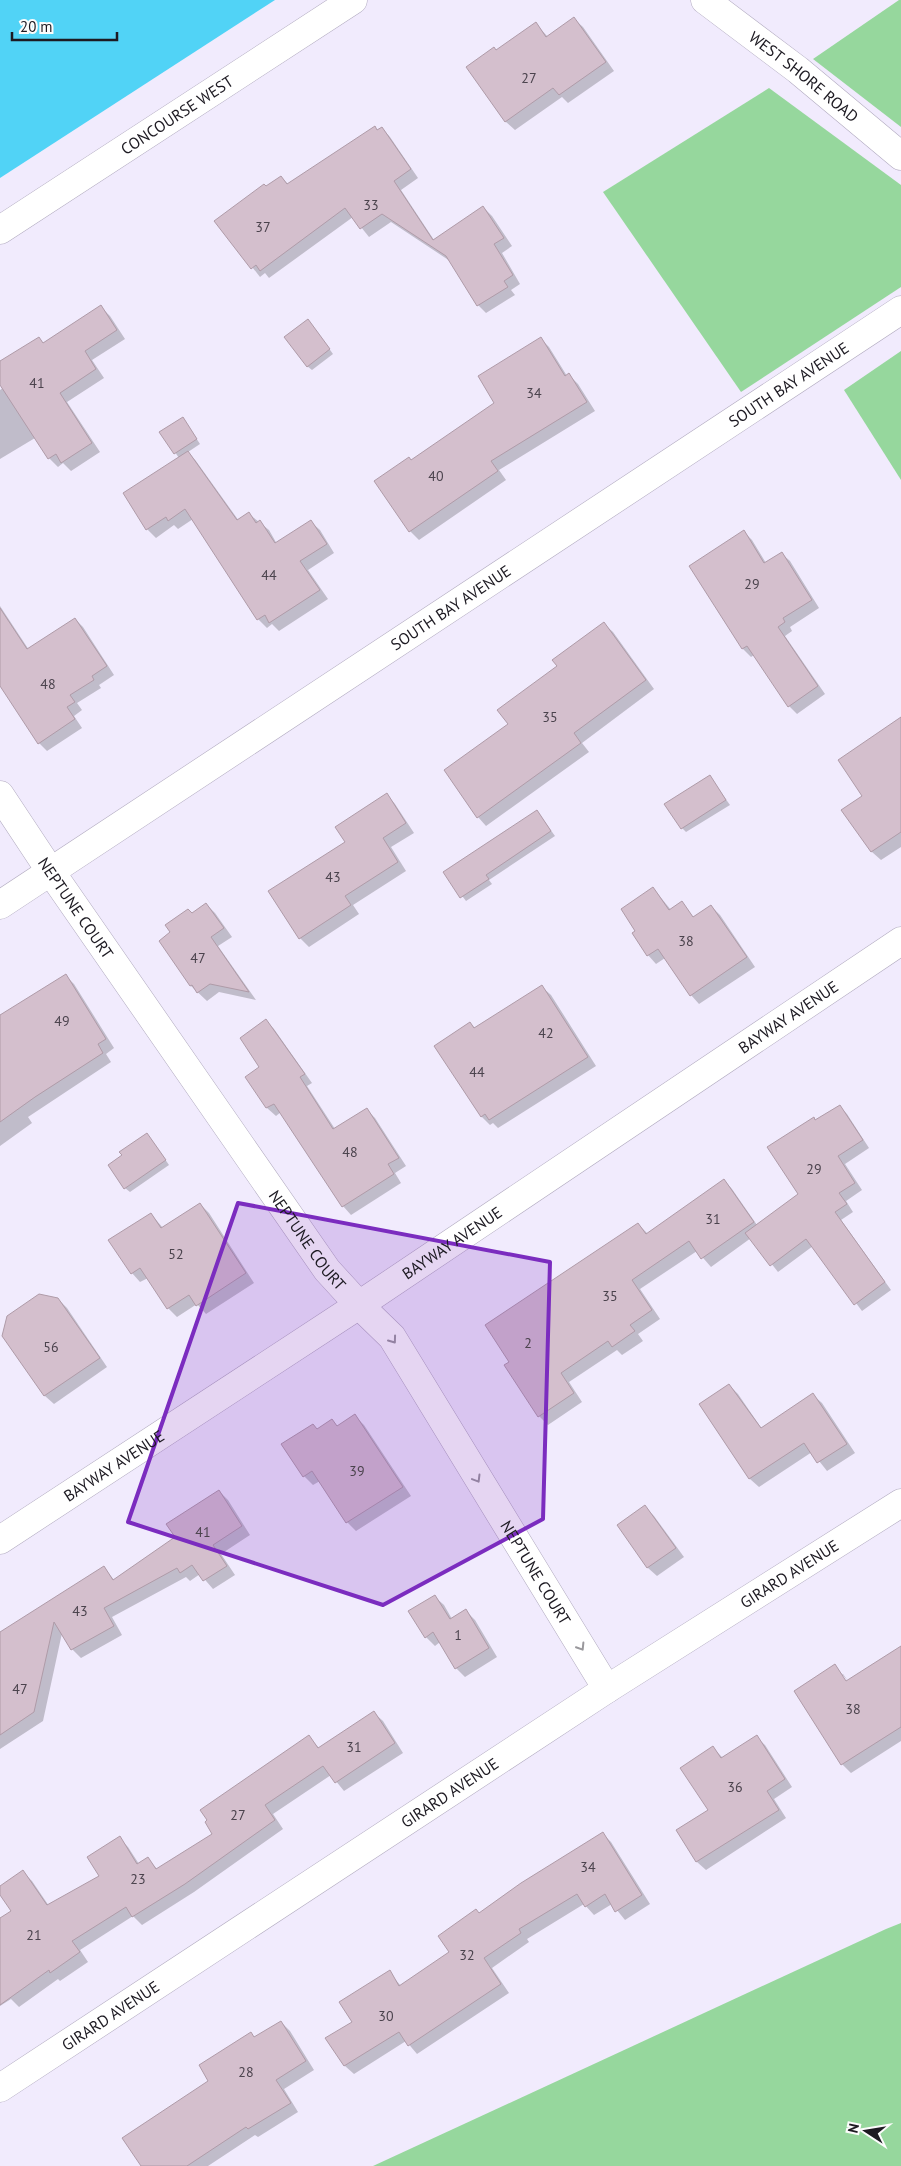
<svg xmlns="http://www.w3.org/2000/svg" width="901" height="2166" font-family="'PT Sans',sans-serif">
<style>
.green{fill:#96d79d}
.water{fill:#51d3f6}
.shadow{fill:#0003;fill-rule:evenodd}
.building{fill:#d4bfcd;stroke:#af9ba8}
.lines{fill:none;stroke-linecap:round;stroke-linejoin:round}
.street-casing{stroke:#b1aabf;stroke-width:29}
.street{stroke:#fff;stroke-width:28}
.oneway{stroke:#99989c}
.marked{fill:#7b2cbf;fill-opacity:0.2;stroke:#7b2cbf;stroke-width:4;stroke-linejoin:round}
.labels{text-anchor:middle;stroke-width:5;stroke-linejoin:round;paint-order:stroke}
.number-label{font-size:14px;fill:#4b434d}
.street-label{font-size:16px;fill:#1d1a22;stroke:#fcfcfc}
</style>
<rect width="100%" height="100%" fill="#f1ebfd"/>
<g class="green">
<polygon points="899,0 901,0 901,127 813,59"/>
<polygon points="769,88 901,185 901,287 741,392 603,192"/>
<polygon points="901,351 901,480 844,390"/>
<polygon points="901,1923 901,2166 373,2166 886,1929"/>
</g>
<polygon class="water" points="0,0 275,0 0,178"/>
<g class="shadow">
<polygon points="574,19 583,27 614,71 568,103 562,97 515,130 506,122 467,67 497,52 536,24 548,37"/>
<polygon points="382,128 390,137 418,178 401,190 434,240 483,207 492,216 512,246 502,253 520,284 511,290 515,295 486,313 478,305 450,261 391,222 369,237 353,217 269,278 265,273 260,277 216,221 281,177 288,184"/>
<polygon points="101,307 110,316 125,339 92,360 104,378 67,402 100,452 71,471 63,463 58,467 49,458 35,438 0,459 0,390 3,388 0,383 38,338 44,344"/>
<polygon points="312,325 333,354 312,370 307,366"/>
<polygon points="541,339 549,347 567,376 569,375 578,384 595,411 499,470 506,480 419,540 410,531 376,481 411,461 496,403"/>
<polygon points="183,418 200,444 188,452 196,461 239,521 249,514 269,530 277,544 311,522 320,530 334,553 308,570 328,599 279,631 272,624 267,628 258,619 193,519 178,529 174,525 156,538 147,529 179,458 161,432"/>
<polygon points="744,532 752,540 766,563 781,553 790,561 819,608 790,627 792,631 785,636 825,694 797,714 789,706 754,655 751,657 743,649 690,566"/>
<polygon points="0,606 29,650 75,619 83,627 114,675 99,685 101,688 77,703 82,710 74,716 82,728 47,751 39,743 0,674"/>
<polygon points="604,624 613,632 654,689 582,743 589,752 486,826 478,817 509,724 559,666"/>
<polygon points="901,724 901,847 881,860 872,852 843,810 863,796"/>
<polygon points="710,777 730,805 686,832 682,828"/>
<polygon points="387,795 395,804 414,833 391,847 406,871 353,905 359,914 309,947 300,938 346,843"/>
<polygon points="537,811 555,836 489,880 492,884 466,901 444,872"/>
<polygon points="653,888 671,910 681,903 694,918 711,906 720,915 755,967 699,1004 691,995 665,958 656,964 648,955 637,931"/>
<polygon points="206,904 215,913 232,937 218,946 256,1000 219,992 207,1001 191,986 161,941"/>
<polygon points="65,975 74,984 114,1048 106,1054 111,1062 28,1117 32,1123 0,1146 0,1018"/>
<polygon points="542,987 551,995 596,1066 498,1128 493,1123 490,1125 481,1116 470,1023 475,1028"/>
<polygon points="266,1021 274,1029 312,1083 307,1086 335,1129 367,1110 375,1118 406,1166 395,1173 401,1183 351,1215 343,1206 281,1112 276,1116 267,1108 247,1077 261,1067"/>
<polygon points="839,1106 847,1114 869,1148 845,1164 862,1190 846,1201 853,1212 841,1220 891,1290 862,1311 813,1246 778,1272 751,1238 711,1267 697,1251 640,1289 660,1319 638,1334 643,1341 622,1355 617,1350 569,1382 582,1402 548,1425 539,1416 510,1362 638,1224 648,1234 724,1180 732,1189 757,1225 799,1194 816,1121"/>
<polygon points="151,1139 169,1165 130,1192 125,1188"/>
<polygon points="200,1204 209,1213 254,1283 206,1314 197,1304 177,1317 168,1308 148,1278 140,1282 132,1273 151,1214 163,1228"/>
<polygon points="58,1299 67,1308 107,1367 54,1404 45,1396 3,1335"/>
<polygon points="729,1385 738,1394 762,1429 813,1395 822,1403 855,1453 827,1471 812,1452 759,1487 750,1479 701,1404"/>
<polygon points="355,1416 364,1425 411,1496 356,1531 347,1522 320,1481 313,1485 304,1476 283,1445 318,1430 332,1421 338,1427"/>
<polygon points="219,1491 228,1500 250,1535 221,1554 235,1575 213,1589 200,1574 190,1581 186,1577 112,1617 122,1635 81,1658 72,1649 62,1633 43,1721 0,1749 0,1634 104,1568 115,1581 177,1538"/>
<polygon points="645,1507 654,1516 684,1557 657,1576 648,1568 618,1525"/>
<polygon points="435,1597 444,1605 452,1619 466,1611 475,1620 497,1657 465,1677 456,1668 440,1642 435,1646 426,1637"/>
<path d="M901 1652V1741L851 1773 842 1764 835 1666 848 1681ZM840 1674H843L851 1685 849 1686Z"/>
<polygon points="374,1713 383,1721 403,1753 344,1791 331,1775 273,1814 283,1829 194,1892 142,1925 133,1916 80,1950 88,1962 60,1981 58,1979 19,2007 11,1999 0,2006 0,1920 13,1911 0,1892 0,1888 23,1872 32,1881 49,1906 100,1876 119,1838 128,1847 139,1864 148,1859 158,1870 214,1834 309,1737 320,1749"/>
<polygon points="756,1737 765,1745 792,1787 774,1799 786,1818 706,1870 697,1862 678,1830 709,1810 713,1748 723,1758"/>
<polygon points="603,1834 611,1842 650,1904 625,1920 612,1904 594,1915 584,1904 527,1939 529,1942 492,1968 509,1993 417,2054 406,2041 354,2074 345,2066 327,2038 353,2022 389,1972 401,1986 451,1952 479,1914"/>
<polygon points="281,2022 290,2031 314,2070 284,2089 298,2112 258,2137 255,2135 208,2166 142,2166 251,2034 255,2038"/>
</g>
<g class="building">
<polygon points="574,17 606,62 559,95 553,88 505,122 466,67 494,47 496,50 536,22 546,37"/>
<polygon points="375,126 377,130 382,127 411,169 394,181 433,240 483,206 504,238 494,244 513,275 504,281 508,287 477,306 446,256 382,214 360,229 345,208 260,271 256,265 251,269 214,221 264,184 266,186 281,176 287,184"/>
<polygon points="101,305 117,330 85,351 96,369 60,393 92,443 61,463 56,454 48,459 0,385 0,361 39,337 43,343"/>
<polygon points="308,319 330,349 307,367 284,337"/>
<polygon points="541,337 565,376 569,373 587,402 491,461 498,471 409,532 374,481 409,457 411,460 494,403 478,376"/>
<polygon points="183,417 197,439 174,454 159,432"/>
<polygon points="188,451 237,520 249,512 256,523 260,520 275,543 311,520 327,544 300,561 320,590 269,623 265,615 257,620 185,509 168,521 166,517 146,530 123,493"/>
<polygon points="744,530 764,563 782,552 812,600 783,618 785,622 778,627 818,686 788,707 747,646 742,649 689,566"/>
<polygon points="0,608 27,649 75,618 107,666 92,676 94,680 70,695 75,702 67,707 75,719 38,744 0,686"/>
<polygon points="604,622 646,680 574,733 581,743 477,818 444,770 508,724 497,710 557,666 552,660"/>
<polygon points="901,717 901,832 871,852 841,810 862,796 838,760"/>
<polygon points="710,775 726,800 681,829 664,804"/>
<polygon points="387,793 406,823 383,838 398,862 345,896 351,905 299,939 268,891 345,842 335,827"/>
<polygon points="537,810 551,831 486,875 489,879 460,898 443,872"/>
<polygon points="653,887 669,910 682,901 693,917 711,905 747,957 690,996 658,949 647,956 632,933 635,931 621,909"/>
<polygon points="206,903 224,928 211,937 249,992 210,984 197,993 192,985 190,986 159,941 170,932 165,925 188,909 192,913"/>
<polygon points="66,974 106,1039 98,1044 103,1053 35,1097 0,1122 0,1015"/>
<polygon points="542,985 588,1057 489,1120 485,1114 481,1117 434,1046 470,1022 474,1028"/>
<polygon points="266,1019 305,1074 300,1077 333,1129 367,1108 399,1158 388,1164 394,1174 342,1207 274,1104 266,1108 245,1077 259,1067 240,1038"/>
<polygon points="840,1105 863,1140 838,1156 855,1183 839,1193 847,1204 835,1212 885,1282 854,1305 806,1239 770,1266 745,1233 798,1194 767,1147 814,1117 815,1120"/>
<polygon points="147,1133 166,1160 124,1189 108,1165 122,1155 119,1152"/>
<polygon points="724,1179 754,1222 701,1259 689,1241 632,1280 652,1310 630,1325 635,1331 612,1347 608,1341 561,1373 574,1393 538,1417 504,1365 509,1362 485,1325 638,1223 646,1234"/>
<polygon points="200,1203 246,1273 196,1306 189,1295 167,1309 140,1268 131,1274 108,1240 151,1213 161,1228"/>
<polygon points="39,1294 58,1298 100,1358 44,1396 2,1336 7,1316"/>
<polygon points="729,1384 761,1428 813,1393 847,1444 817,1463 804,1443 749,1479 699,1404"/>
<polygon points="355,1414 403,1487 346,1523 312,1471 303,1477 281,1444 313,1424 317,1429 332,1419 337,1426"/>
<polygon points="219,1490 242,1526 213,1545 227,1566 203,1581 192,1565 180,1573 177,1568 104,1608 114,1626 71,1650 54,1622 34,1712 0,1735 0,1632 104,1566 113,1580 175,1537 166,1524"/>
<polygon points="645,1505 676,1548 647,1568 617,1525"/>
<polygon points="435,1595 450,1619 466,1609 489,1648 455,1669 433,1632 425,1638 408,1611"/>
<polygon points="901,1646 901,1727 841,1765 794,1691 835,1664 846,1681"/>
<polygon points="374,1711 395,1743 335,1783 323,1766 265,1805 275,1820 185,1884 132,1917 126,1907 72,1941 80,1952 50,1973 49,1970 0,2005 0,1918 11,1911 0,1895 0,1886 23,1870 47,1905 99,1876 87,1857 120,1836 137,1864 148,1857 156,1869 212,1834 205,1822 207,1820 200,1810 309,1735 318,1748"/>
<polygon points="757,1735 785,1779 767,1791 779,1810 696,1862 676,1830 708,1810 680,1768 713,1746 721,1758"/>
<polygon points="603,1832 642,1895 615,1912 605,1894 585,1907 577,1894 519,1929 521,1933 484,1958 501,1984 408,2046 399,2032 344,2066 325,2038 352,2022 339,2002 390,1970 399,1986 449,1952 438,1936 476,1909 479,1913 521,1883"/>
<polygon points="281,2021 306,2061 276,2080 291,2103 248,2129 246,2127 187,2166 141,2166 122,2138 208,2081 199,2065 251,2032 254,2037"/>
</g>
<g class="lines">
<g class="street-casing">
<g id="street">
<path id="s1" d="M705 0 798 70 901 156"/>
<path id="s2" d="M0 230 353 0"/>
<path id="s3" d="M0 795 51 872 327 1270 359 1305 392 1337 607 1689"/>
<path id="s4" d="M0 905 901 310"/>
<path id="s5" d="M0 1540 359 1305 901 941"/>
<path id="s6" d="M0 2088 607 1689 901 1503"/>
</g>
</g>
<use href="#street" class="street"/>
</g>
<defs><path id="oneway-chevron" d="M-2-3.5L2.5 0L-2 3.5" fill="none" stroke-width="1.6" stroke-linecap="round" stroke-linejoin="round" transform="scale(1.25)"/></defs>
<g class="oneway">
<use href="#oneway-chevron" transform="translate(393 1340) rotate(54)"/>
<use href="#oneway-chevron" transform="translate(477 1479) rotate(59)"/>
<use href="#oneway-chevron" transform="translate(581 1647) rotate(58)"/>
</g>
<path class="marked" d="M238 1203 550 1262 543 1519 383 1605 128 1522Z"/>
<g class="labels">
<g class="number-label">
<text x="529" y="83">27</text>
<text x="371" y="210">33</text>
<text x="263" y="232">37</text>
<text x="37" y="388">41</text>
<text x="534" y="398">34</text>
<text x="436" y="481">40</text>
<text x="269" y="580">44</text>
<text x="752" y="589">29</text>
<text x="48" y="689">48</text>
<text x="550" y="722">35</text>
<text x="333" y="882">43</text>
<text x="686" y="946">38</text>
<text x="198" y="963">47</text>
<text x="62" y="1026">49</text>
<text x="546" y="1038">42</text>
<text x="477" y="1077">44</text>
<text x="350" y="1157">48</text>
<text x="814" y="1174">29</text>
<text x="713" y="1224">31</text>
<text x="176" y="1259">52</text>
<text x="610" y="1301">35</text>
<text x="528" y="1348">2</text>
<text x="51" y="1352">56</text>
<text x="357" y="1476">39</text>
<text x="203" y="1537">41</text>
<text x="80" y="1616">43</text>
<text x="458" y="1640">1</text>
<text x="20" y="1694">47</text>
<text x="853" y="1714">38</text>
<text x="354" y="1752">31</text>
<text x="735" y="1792">36</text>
<text x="238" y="1820">27</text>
<text x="588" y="1872">34</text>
<text x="138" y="1884">23</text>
<text x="34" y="1940">21</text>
<text x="467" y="1960">32</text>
<text x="386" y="2021">30</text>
<text x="246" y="2077">28</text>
</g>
<g class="street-label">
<text dy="6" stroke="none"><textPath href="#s1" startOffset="125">WEST SHORE ROAD</textPath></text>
<text dy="6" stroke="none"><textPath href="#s2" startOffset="211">CONCOURSE WEST</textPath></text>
<text dy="6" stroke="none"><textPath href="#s4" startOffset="945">SOUTH BAY AVENUE</textPath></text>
<text dy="6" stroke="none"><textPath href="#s4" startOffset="540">SOUTH BAY AVENUE</textPath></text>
<text dy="6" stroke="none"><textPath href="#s3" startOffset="136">NEPTUNE COURT</textPath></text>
<text dy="6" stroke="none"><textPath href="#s5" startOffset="946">BAYWAY AVENUE</textPath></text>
<text dy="6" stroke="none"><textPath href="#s3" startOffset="541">NEPTUNE COURT</textPath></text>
<text dy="6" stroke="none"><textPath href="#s5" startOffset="541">BAYWAY AVENUE</textPath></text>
<text dy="6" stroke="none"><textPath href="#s5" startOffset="136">BAYWAY AVENUE</textPath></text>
<text dy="6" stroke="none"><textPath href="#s3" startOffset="946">NEPTUNE COURT</textPath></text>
<text dy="6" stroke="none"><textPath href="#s6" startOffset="942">GIRARD AVENUE</textPath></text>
<text dy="6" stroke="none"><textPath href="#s6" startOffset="538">GIRARD AVENUE</textPath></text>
<text dy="6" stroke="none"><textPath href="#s6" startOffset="132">GIRARD AVENUE</textPath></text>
</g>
</g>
<g transform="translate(866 2131) rotate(282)" stroke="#fcfcfc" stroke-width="4" paint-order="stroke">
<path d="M0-4L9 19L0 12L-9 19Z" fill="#1d1a22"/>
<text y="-8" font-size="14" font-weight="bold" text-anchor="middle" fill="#1d1a22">N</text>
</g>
<path d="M12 32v8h105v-8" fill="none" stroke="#1d1a22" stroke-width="2.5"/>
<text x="20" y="32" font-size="15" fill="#1d1a22" stroke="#fcfcfc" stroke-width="4" paint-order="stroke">20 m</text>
</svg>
